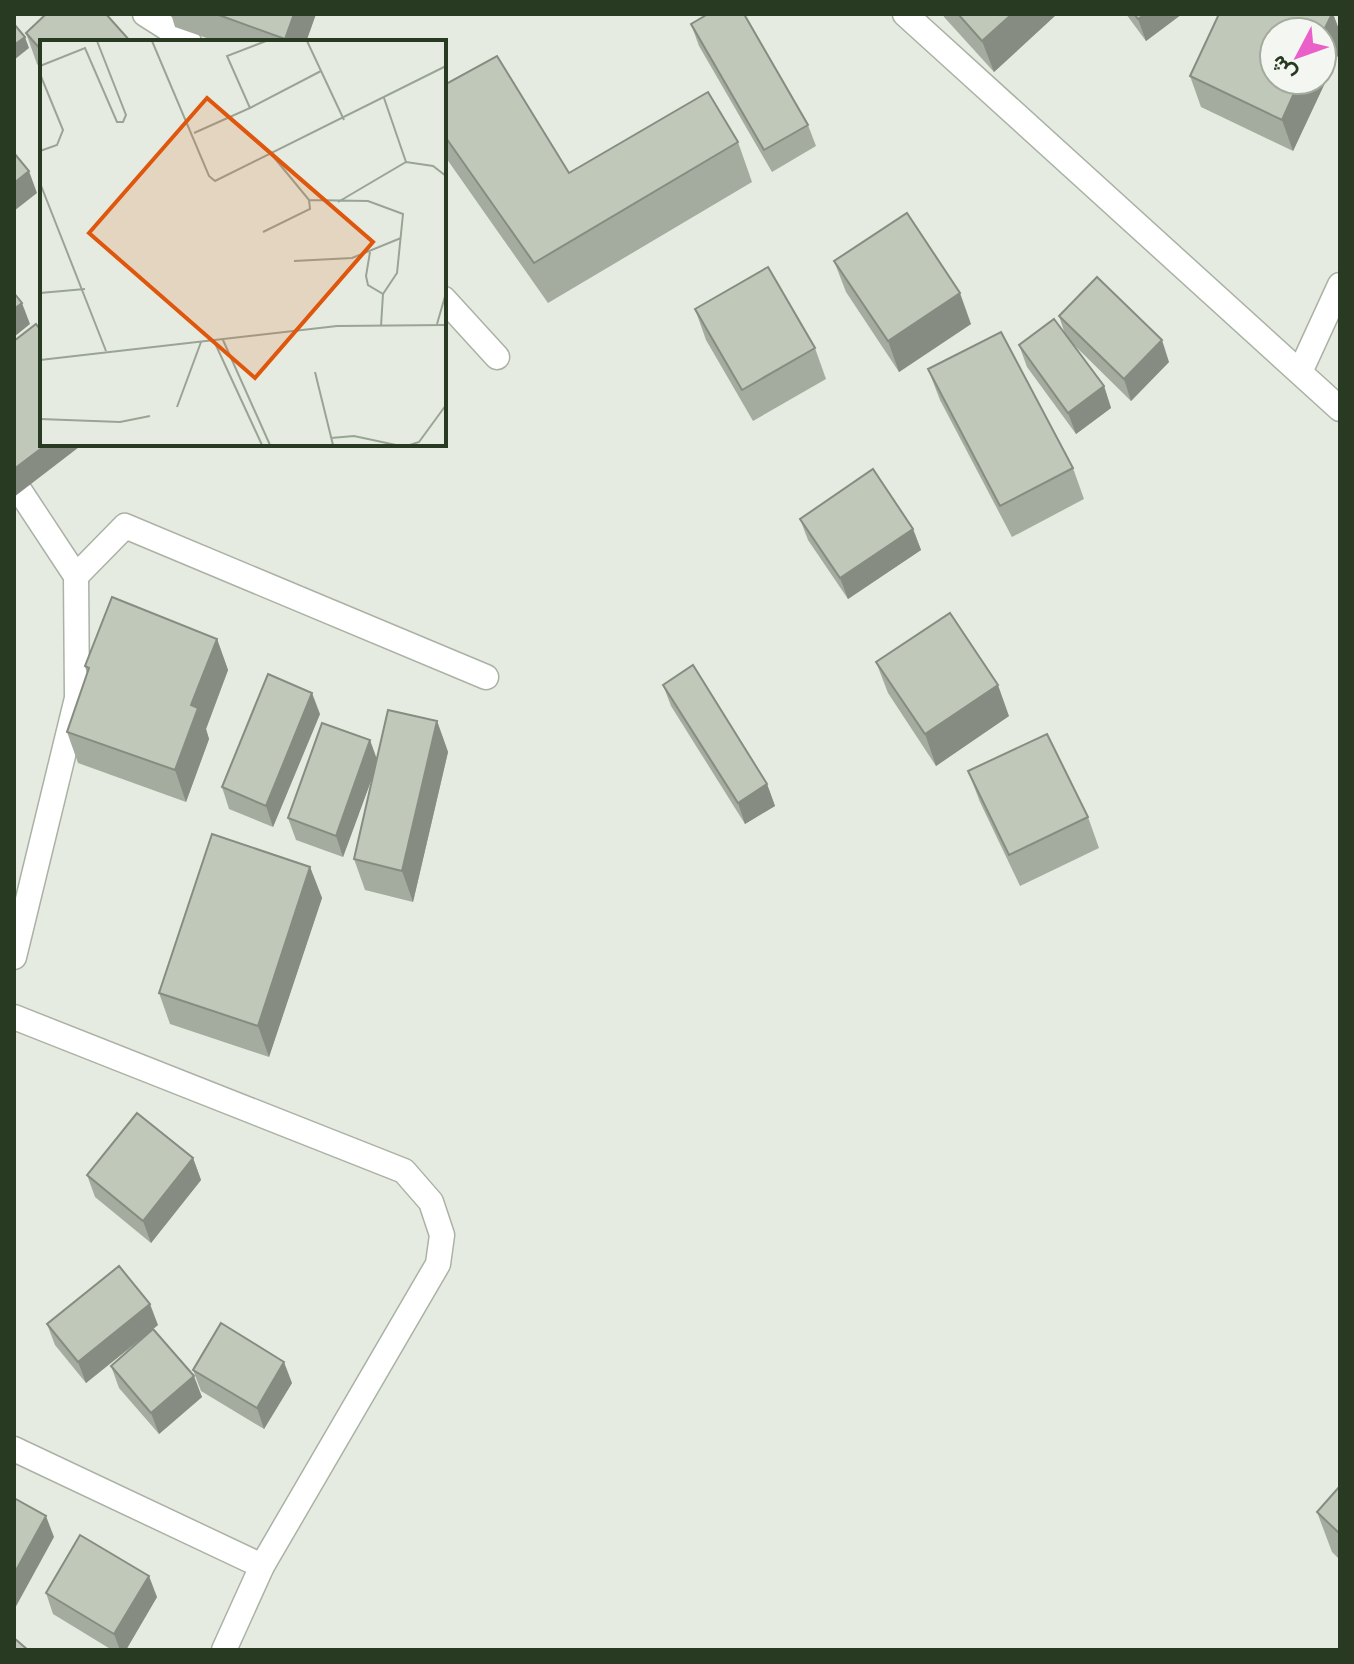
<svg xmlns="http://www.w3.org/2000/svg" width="1354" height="1664" font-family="Poppins,Vazirmatn,sans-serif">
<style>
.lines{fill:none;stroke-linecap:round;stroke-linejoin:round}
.minor-casing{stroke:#a9b2a4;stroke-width:27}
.minor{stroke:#fff;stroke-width:24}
.wall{fill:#a4ac9f}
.shaded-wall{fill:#868c82}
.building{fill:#bfc8b9;stroke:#868c82;stroke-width:2}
.inset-road{fill:none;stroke:#9aa495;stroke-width:2}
.view{fill:#de570d;fill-opacity:0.15;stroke:#de570d;stroke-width:4}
.inset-edge{fill:none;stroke:#293a22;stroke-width:4}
</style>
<rect width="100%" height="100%" fill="#e5ebe1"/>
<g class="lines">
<g class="minor-casing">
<g id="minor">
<polyline points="145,14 189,42"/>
<polyline points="905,14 1340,409"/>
<polyline points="444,299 497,357"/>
<polyline points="1300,372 1340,285"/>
<polyline points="14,482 76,576 77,698 14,957"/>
<polyline points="76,576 125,526 486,677"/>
<polyline points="14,1017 404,1171 431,1202 442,1235 438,1264 262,1566 224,1650"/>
<polyline points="14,1449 262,1566"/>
</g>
</g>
<use href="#minor" class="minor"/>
</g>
<g class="wall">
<polygon points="171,14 316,14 306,42 218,42 175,27"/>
<polygon points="943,14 1057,14 994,72 944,17"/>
<polygon points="1126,14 1182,14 1146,41"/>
<polygon points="1219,14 1333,14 1340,32 1340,51 1293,151 1201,107 1190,76"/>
<polygon points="691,24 808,125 816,146 772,172 699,46"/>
<polygon points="26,33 42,42 42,70 37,64"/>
<polygon points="444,85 569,173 738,142 752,182 548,303 444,155"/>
<polygon points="834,261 971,324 899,372 846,292"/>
<polygon points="695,309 815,348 826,379 753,421 706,340"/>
<polygon points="1059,316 1169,362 1131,401 1071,342 1104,386 1111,408 1076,434 1027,367 1019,345 1065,334"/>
<polygon points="928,369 1073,468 1084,499 1012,537 940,400"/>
<polygon points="800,519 913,529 921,550 848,599 808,540"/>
<polygon points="217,639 228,670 206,729 209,739 186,802 78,763 67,732 87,674 85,666"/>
<polygon points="876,662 1009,716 936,766 888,693"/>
<polygon points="663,685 767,784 775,806 745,824 671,706"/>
<polygon points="320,714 273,827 229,809 222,787"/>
<polygon points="437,721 448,752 413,902 365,890 354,859 374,772 343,857 296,840 288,818"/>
<polygon points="968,771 1088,817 1099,848 1020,886 980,802"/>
<polygon points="310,867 322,898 269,1057 170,1024 159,993"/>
<polygon points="193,1158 201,1180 151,1243 95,1197 87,1175"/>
<polygon points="47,1324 158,1325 153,1329 202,1397 159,1434 119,1388 111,1366 152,1330 86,1383 55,1345"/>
<polygon points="193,1370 292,1383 264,1429 201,1391"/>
<polygon points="1340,1486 1340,1560 1332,1552 1317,1512"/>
<polygon points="46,1593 157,1597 126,1650 112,1650 53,1614"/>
</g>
<g class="shaded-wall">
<polygon points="294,14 316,14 306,42 286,42 285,39"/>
<polygon points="1012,14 1057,14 994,72 982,41"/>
<polygon points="1145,14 1182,14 1146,41 1138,19"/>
<polygon points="1332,14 1333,14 1340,32 1340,51 1293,151 1282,120 1300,80 1322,80 1322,34"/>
<polygon points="25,37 29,48 14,60 14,45"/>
<polygon points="29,171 37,193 14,211 14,183"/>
<polygon points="960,293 971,324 899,372 888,341"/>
<polygon points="22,303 30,324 14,337 14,309"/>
<polygon points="1162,340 1169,362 1131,401 1124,379"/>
<polygon points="1104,386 1111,408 1076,434 1068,413"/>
<polygon points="47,444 83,444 14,497 14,469"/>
<polygon points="913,529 921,550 848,599 840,578"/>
<polygon points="217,639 228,670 206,729 209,739 186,802 175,770 191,705"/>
<polygon points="998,685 1009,716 936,766 925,734"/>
<polygon points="312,693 320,714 273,827 266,806"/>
<polygon points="437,721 448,752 413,902 402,871"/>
<polygon points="370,740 378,762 343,857 336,836"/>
<polygon points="767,784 775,806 745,824 738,803"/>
<polygon points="310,867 322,898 269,1057 258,1026"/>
<polygon points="193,1158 201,1180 151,1243 143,1221"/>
<polygon points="150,1304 158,1325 86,1383 78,1362"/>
<polygon points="284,1362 292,1383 264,1429 257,1408"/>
<polygon points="194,1376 202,1397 159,1434 151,1413"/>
<polygon points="46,1516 54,1537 14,1610 14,1574"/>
<polygon points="149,1576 157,1597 126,1650 120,1650 114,1634"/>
</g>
<g class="building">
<polygon points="46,14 106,14 131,42 42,42 42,51 26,33"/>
<polygon points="216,14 294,14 285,39"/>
<polygon points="708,14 744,14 808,125 764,150 691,24"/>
<polygon points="958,14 1012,14 982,41"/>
<polygon points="1134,14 1145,14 1138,19"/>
<polygon points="1219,14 1332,14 1322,34 1322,32 1274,32 1274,80 1300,80 1282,120 1190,76"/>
<polygon points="14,24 25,37 14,45"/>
<polygon points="497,56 569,173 708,92 738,142 534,263 444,135 444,85"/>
<polygon points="14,153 29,171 14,183"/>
<polygon points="907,213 960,293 888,341 834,261"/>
<polygon points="768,267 815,348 742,390 695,309"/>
<polygon points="1097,277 1162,340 1124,379 1059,316"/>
<polygon points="14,293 22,303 14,309"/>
<polygon points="1054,319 1104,386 1068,413 1019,345"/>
<polygon points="36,324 42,332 42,444 47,444 14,469 14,341"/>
<polygon points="1001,332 1073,468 1000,506 928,369"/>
<polygon points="873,469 913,529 840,578 800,519"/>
<polygon points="112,597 217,639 191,705 198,708 175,770 67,732 89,668 85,666"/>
<polygon points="950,613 998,685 925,734 876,662"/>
<polygon points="693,665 767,784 738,803 663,685"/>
<polygon points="268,674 312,693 266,806 222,787"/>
<polygon points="388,710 437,721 402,871 354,859"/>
<polygon points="322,723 370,740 336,836 288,818"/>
<polygon points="1047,734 1088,817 1009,855 968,771"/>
<polygon points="212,834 310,867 258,1026 159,993"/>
<polygon points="137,1113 193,1158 143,1221 87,1175"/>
<polygon points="119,1266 150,1304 78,1362 47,1324"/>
<polygon points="221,1323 284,1362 257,1408 193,1370"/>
<polygon points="153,1329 194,1376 151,1413 111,1366"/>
<polygon points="1340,1486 1340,1534 1317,1512"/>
<polygon points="14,1498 46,1516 14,1574"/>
<polygon points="80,1535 149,1576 114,1634 46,1593"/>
<polygon points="14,1638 28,1650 14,1650"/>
</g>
<g transform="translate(40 40)">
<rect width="406" height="406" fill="#e5ebe1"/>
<path class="inset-road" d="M112 1 169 136 175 141 406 26M267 1 304 80M0 26 45 8 77 82H83L86 75 57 1M0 34 23 90 17 105 0 111M344 58 366 122M210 68 281 31M154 93 210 68 187 16 226 1M232 115 269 160 328 161 363 174 357 233 343 254M0 143 66 311M298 162 366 122 393 126 406 136M223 192 270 169 269 160M330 212 326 236 328 245 343 254 341 286M254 221 312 218 361 198M0 253 45 249M397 284 406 253M183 300 230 405M174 301 222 405M0 320 297 286 406 285M275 332 293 405M137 367 161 302M0 379 80 382 110 376M291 398 314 396 356 405M370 405 379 402 406 365"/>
<path class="view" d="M167 58 333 202 215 338 49 193Z"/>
<rect width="406" height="406" class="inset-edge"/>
</g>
<rect width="1354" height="1664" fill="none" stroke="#293a22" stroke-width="32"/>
<g transform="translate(1298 56) rotate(229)"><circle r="38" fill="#f4f7f1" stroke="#a3ab9e" stroke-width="2"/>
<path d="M0-6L14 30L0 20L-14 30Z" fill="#ea5fc8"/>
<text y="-12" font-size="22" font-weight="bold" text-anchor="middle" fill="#293a22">ش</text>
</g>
</svg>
